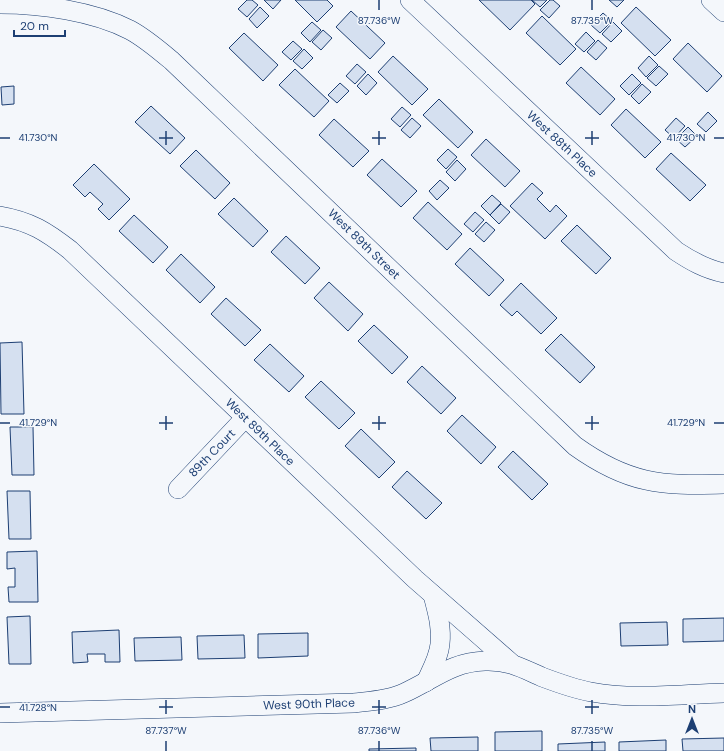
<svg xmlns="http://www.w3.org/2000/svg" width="724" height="751" font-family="'DM Sans',sans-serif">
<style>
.building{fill:#d5e0f0;stroke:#1d3f73}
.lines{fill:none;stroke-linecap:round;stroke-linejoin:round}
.minor-casing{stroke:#1d3f73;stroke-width:20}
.minor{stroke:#f4f7fb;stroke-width:19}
.ticks{fill:none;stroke:#1d3f73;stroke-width:1.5}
.labels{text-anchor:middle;stroke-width:3;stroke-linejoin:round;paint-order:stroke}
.street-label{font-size:12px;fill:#1d3f73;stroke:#f4f7fb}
.ticks-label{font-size:10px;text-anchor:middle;fill:#1d3f73;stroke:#f4f7fb;stroke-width:3;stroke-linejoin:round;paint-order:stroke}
</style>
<rect width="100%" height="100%" fill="#f4f7fb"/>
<g class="building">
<polygon points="247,0 252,0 258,5 247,17 238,9"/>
<polygon points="264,0 281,0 273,9"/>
<polygon points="295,0 327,0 333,6 317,22"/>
<polygon points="479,0 531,0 535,4 510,30"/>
<polygon points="532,0 547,0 540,7"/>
<polygon points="550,0 553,0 560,6 549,18 540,10"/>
<polygon points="609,0 624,0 617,7"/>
<polygon points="260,7 269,16 257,28 249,19"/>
<polygon points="636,7 671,40 655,56 621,23"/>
<polygon points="351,11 385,43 370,59 336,27"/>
<polygon points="603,13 612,21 600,33 591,25"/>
<polygon points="542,16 576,49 560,65 526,33"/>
<polygon points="312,22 321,30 310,42 301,33"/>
<polygon points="613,22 622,31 611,42 602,34"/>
<polygon points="323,30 332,38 321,50 312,42"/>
<polygon points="586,32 595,41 584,52 575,44"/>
<polygon points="244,33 278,65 263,81 229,48"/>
<polygon points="598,40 607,48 596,60 587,52"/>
<polygon points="293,41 302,49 291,60 282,52"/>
<polygon points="688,43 722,76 707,92 673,59"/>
<polygon points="304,49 313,58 302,69 293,61"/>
<polygon points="393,56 428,89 412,105 378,72"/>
<polygon points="649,56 658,65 646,77 638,68"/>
<polygon points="357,64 366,72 355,84 346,76"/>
<polygon points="659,66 668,74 656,86 647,78"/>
<polygon points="581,67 615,99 600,115 566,83"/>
<polygon points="295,69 329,101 314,117 279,85"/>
<polygon points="368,74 377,83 366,95 357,86"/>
<polygon points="632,74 641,83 629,95 620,86"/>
<polygon points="340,83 349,91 337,103 328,95"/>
<polygon points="642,84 651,92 639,104 631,96"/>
<polygon points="14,86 14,104 2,105 1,87"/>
<polygon points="439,99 473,132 458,148 423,115"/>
<polygon points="151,106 185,138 170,154 135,122"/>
<polygon points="402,107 411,115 400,127 391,119"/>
<polygon points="626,109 661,142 645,158 611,125"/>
<polygon points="708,112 717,121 706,132 697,124"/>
<polygon points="412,118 421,126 410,138 401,130"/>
<polygon points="676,118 685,126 674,138 665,130"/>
<polygon points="334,119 369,151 353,167 319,135"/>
<polygon points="688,127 697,136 685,147 676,139"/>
<polygon points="486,139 520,171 505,187 471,155"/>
<polygon points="448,149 457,157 446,169 437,160"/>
<polygon points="196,150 230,183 215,199 180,166"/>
<polygon points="671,153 706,185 690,201 656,169"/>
<polygon points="382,159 417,191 401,207 367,175"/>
<polygon points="457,160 466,169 455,181 446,172"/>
<polygon points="94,164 130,199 109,220 98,209 103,204 90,192 85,197 73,185"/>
<polygon points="440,180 449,188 437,200 429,191"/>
<polygon points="532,183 543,193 537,199 550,212 556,205 567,216 545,239 510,206"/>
<polygon points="492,195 501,203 490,215 481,206"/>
<polygon points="234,198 268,231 253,247 218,214"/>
<polygon points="428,202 462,234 447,250 413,218"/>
<polygon points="501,204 510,212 499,224 490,215"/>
<polygon points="475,212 484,220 473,232 464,224"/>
<polygon points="134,215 168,247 153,263 119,231"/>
<polygon points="486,222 495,230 484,242 475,234"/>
<polygon points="577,225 611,258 596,274 561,241"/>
<polygon points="286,236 320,268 305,284 271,252"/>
<polygon points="470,248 504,280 489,296 455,264"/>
<polygon points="181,254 215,287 200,303 166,270"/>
<polygon points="329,282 363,314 348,331 314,298"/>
<polygon points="521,283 557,318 541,334 517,311 512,316 500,305"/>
<polygon points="226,298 261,330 245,346 211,314"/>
<polygon points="374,325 408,357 392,374 358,341"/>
<polygon points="561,334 595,367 580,383 545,350"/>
<polygon points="22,342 24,414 1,414 0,343"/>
<polygon points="270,344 304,376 289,392 254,360"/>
<polygon points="422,366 456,398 441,414 407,382"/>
<polygon points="321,381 355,413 339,429 305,397"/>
<polygon points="462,415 496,447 481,464 447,431"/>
<polygon points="10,427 33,427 34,475 12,475"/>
<polygon points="361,429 395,462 379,478 345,446"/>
<polygon points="513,451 548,484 532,500 498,467"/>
<polygon points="407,471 442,503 426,519 392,487"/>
<polygon points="7,491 30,491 31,539 9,539"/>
<polygon points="37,551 38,602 9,602 8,587 15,587 15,568 7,569 7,552"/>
<polygon points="30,616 31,664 9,664 7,617"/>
<polygon points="724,618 724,641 683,642 683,619"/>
<polygon points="667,622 668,645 621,646 620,623"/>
<polygon points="119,630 120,662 105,662 105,654 87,654 88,662 73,663 72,632"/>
<polygon points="308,633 308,656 258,658 258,634"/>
<polygon points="244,635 245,658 198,659 197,636"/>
<polygon points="181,637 182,660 135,661 134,638"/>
<polygon points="542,731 542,751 495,751 495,732"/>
<polygon points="478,737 478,751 431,751 430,738"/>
<polygon points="724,738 724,751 683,751 682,739"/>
<polygon points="666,740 666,751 619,751 619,742"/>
<polygon points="605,742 605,751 558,751 558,744"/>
<polygon points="416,748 416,751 369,751 369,749"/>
</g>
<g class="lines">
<g class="minor-casing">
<g id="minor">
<path d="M410 0 676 251C691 261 705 269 724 273"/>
<polyline points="711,0 724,12"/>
<path d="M0 4C41 4 93 11 130 30 145 38 159 50 172 61L575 446C628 484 661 486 724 484"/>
<path d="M0 216C30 221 47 232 70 250L415 579 511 663"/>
<polyline points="178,489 245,418"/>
<path d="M426 682C431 671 439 657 440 644 442 627 437 611 433 595"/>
<path d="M0 713 354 703C371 701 389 700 404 693 433 680 451 662 485 661 508 660 522 668 542 677 558 683 574 689 591 692 634 700 680 694 724 693"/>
</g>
</g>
<use href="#minor" class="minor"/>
</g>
<path class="ticks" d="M379 0V10M592 0V10M166 131V145M379 131V145M592 131V145M0 138H10M159 138H173M372 138H386M585 138H599M714 138H724M166 416V430M379 416V430M592 416V430M0 423H10M159 423H173M372 423H386M585 423H599M714 423H724M166 700V714M379 700V714M592 700V714M0 707H10M159 707H173M372 707H386M585 707H599M166 741V751M379 741V751M592 741V751"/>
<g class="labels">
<g class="street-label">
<text transform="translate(562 144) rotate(43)" y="4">West 88th Place</text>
<text transform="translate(364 244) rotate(44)" y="4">West 89th Street</text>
<text transform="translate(260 432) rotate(44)" y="4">West 89th Place</text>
<text transform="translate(212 453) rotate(-46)" y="4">89th Court</text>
<text transform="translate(309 704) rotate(-2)" y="4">West 90th Place</text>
</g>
</g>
<g class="ticks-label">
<text x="379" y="24">87.736°W</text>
<text x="592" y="24">87.735°W</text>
<text x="38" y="141">41.730°N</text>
<text x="686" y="141">41.730°N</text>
<text x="38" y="426">41.729°N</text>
<text x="686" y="426">41.729°N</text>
<text x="38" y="711">41.728°N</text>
<text x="166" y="734">87.737°W</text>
<text x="379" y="734">87.736°W</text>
<text x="592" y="734">87.735°W</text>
</g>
<g transform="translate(692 719)" stroke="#f4f7fb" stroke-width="3" paint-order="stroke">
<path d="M0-3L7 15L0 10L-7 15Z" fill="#1d3f73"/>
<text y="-6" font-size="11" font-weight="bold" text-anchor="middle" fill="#1d3f73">N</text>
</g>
<path d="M14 30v6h51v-6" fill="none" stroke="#1d3f73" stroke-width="2"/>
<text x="20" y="30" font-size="12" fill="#1d3f73" stroke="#f4f7fb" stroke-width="3" paint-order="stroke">20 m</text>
</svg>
